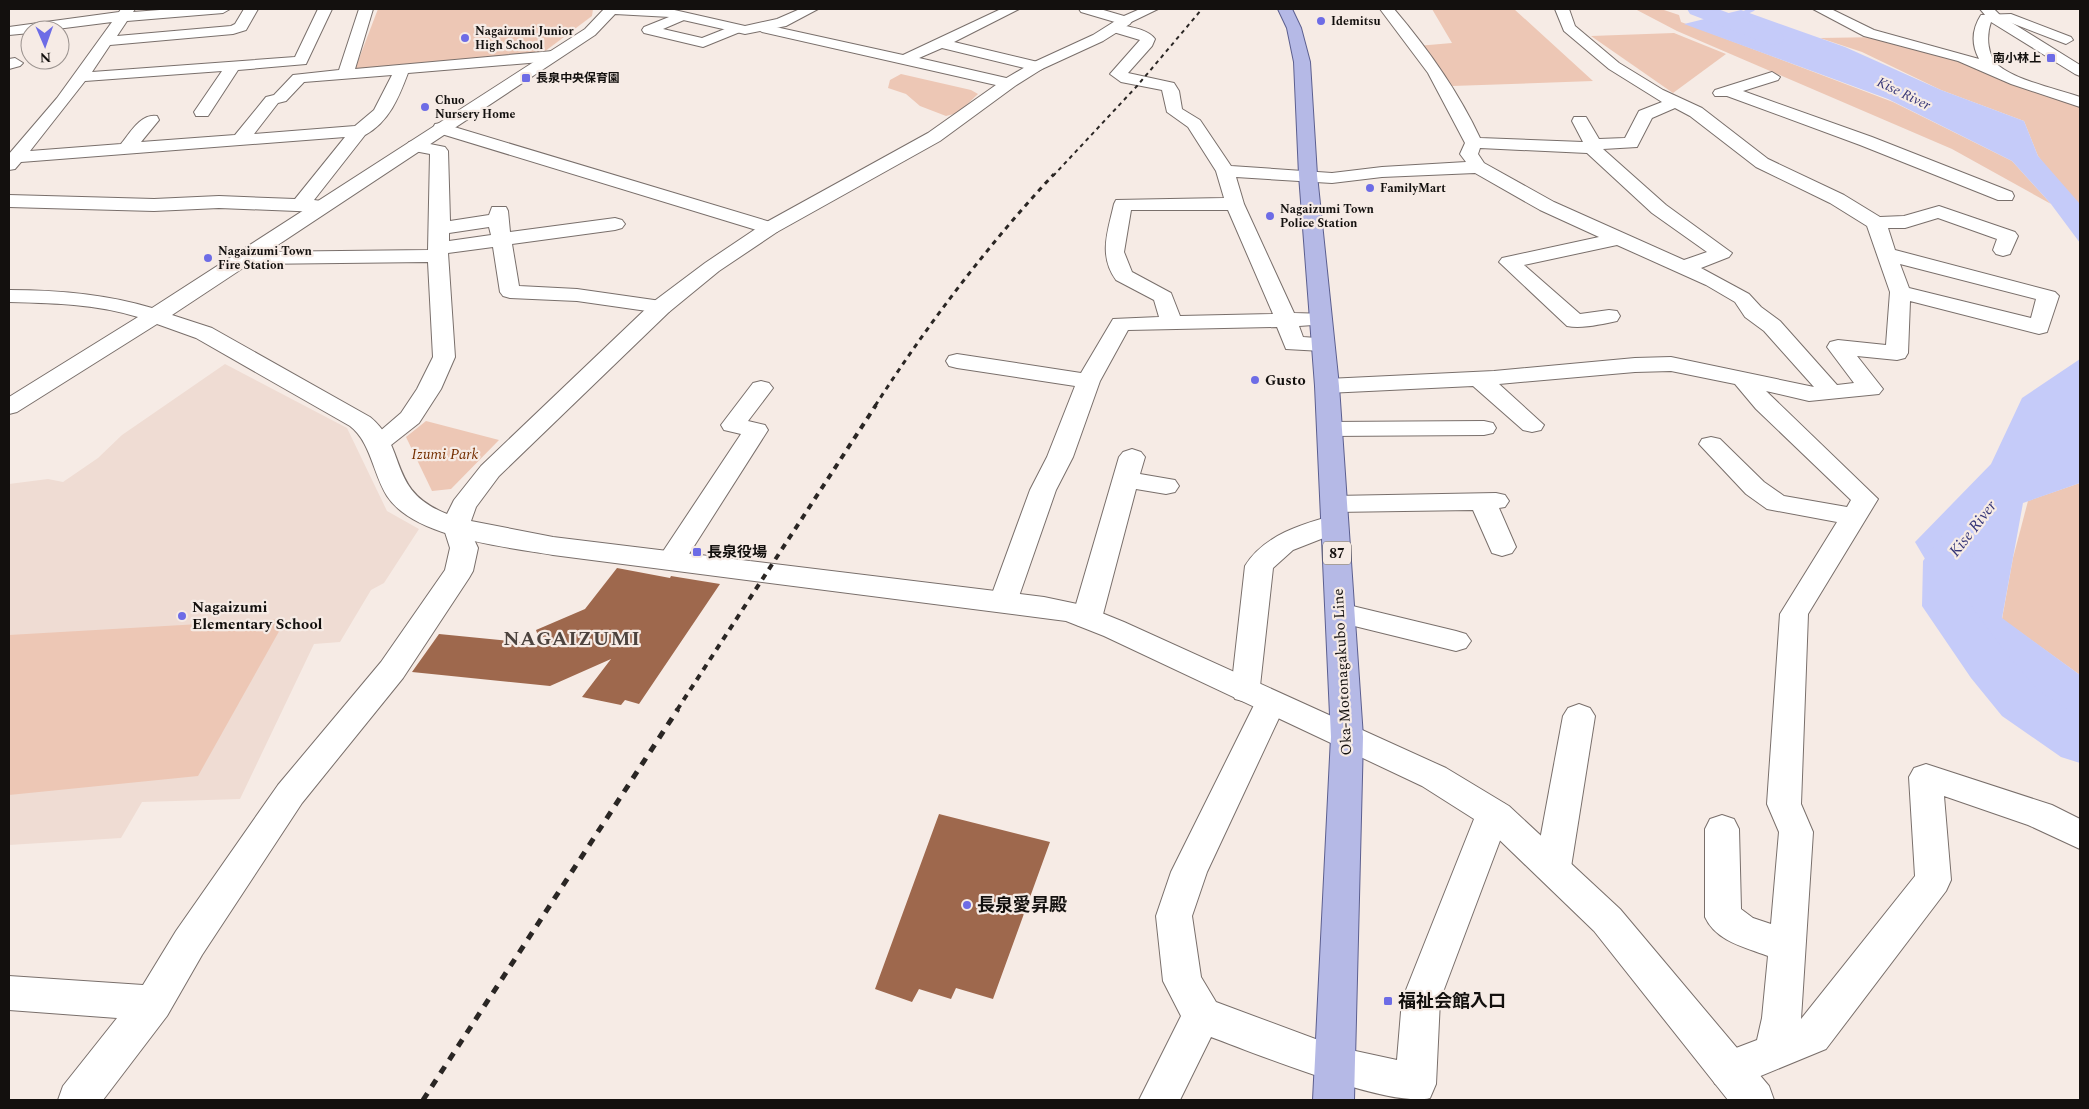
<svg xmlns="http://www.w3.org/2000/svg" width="2089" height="1109" font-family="Spectral,'Noto Sans JP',serif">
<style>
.built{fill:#efdcd3}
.green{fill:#edc7b5}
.water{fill:#c5cbf9}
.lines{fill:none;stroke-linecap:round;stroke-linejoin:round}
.stream{stroke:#c5cbf9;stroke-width:4.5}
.river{fill:#c5cbf9;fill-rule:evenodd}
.building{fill:#9e684d}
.street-casing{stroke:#796f6b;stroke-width:2}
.secondary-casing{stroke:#796f6b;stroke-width:2}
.primary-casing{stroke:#5c5f8f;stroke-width:2}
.street{fill:#fff;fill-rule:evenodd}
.secondary{fill:#fff;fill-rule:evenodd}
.primary{fill:#b5b9e6;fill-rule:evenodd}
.rail-far3{stroke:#2a2624;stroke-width:2;stroke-dasharray:4 4;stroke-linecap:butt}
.rail-far2{stroke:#2a2624;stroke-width:3;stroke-dasharray:5 5;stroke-linecap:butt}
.rail-far1{stroke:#2a2624;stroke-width:4;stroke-dasharray:6 6;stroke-linecap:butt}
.rail{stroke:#2a2624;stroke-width:5;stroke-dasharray:8 8;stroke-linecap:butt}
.poi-dot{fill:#6d6ce6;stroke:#f6ebe5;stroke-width:2}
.labels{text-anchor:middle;stroke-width:4.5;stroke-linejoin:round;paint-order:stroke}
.far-poi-label{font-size:12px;font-weight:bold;fill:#13100e;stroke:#f6ebe5;text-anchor:start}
.far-water-label{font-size:14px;font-style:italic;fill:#353577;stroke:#f6ebe5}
.shield{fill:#f6ebe5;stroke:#57524e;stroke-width:1}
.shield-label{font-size:14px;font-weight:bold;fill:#13100e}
.poi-label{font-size:15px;font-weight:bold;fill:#13100e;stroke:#f6ebe5;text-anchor:start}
.park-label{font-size:15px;font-style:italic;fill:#752f00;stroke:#f6ebe5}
.street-label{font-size:15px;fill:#13100e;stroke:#f6ebe5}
.water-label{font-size:16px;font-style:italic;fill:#353577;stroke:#f6ebe5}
.near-poi-label{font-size:18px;font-weight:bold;fill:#13100e;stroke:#f6ebe5;text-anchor:start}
.district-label{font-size:20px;font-weight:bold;letter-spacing:1px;fill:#4c433e;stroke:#f6ebe5}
</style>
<rect width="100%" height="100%" fill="#f6ebe5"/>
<polygon class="built" points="225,364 347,428 387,511 419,529 384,583 371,590 340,642 314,644 240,799 142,802 121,838 9,845 9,484 48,479 63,482 98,458 122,435"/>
<g class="green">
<polygon points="378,9 593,9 592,16 540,55 355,69"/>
<polygon points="1432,9 1514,9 1593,81 1452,86 1417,46 1452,43"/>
<polygon points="1635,9 1661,9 1679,15 1681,22 1893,102 2012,161 2051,204 1952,149 1677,31"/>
<polygon points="1674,33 1726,54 1673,93 1591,36"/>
<polygon points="1881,37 1983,66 2080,105 2080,211 2038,156 2024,121 1941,90 1862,52 1820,38"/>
<polygon points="901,74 971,90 978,94 958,113 946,116 920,106 906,94 888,88 890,80"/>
<polygon points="426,421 499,440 451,489 432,491 406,437"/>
<polygon points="2080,483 2080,675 2002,619 2013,558 2028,501"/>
<polygon points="286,619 198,776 9,795 9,635"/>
</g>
<g class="water">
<polygon points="1741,10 1845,47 1941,90 2024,121 2038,156 2080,204 2080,243 2051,204 2012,161 1888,99 1684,24"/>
<polygon points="2080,359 2080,483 2023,503 2002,618 2080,675 2080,729 1988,665 1915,542 1991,464 2022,398"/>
</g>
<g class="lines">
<polyline class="stream" points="1738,16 1753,9"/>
<g class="river">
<polygon points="1687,9 1718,9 1781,33 1785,38 1781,43 1773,45 1765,43 1690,14"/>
<polygon points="1963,524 1979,528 1985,538 1969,562 1970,604 2005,652 2038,690 2080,717 2080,763 2061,757 2002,716 1971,678 1922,606 1923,561 1947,528"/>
</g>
</g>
<g class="building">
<polygon points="617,568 670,578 671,576 720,584 639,704 625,700 621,705 582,697 611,659 550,686 412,672 439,634 541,644 536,630 585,609"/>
<polygon points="939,814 1050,842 993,999 956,988 951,999 919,989 912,1002 875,989"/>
</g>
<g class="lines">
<g class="street-casing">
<g id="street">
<path d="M121 9H135L133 12 173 9H230L223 13 127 21 117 36 231 26 235 24 244 9H258L246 30 233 34 110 45 92 72 295 57 318 9H332L306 64 238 70 208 116H196L194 112 222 71 85 81 30 151 121 144C130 133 141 113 157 116L159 120 141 142 235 135 266 97 274 95 293 75 339 70 359 9H373L355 69 553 51 561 56 553 61 408 73C399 97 389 122 365 135L314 200 328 202 330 206 328 210 321 212 219 208 154 211 9 207V195L154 199 219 196 295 199 345 137 21 162 15 169 9 170V154L57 98 112 22 49 30H30V33L9 35V27L119 12ZM392 75 374 110 355 126 254 134 278 103 286 101 304 82Z"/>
<polygon points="1001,9 1019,9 954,42 1042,63 1045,66 1042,69 1037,71 942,48 919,58 1015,80 1017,83 1009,88 762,32 755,28 762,24 903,55"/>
<polygon points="1079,9 1100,9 1124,16 1140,9 1158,9 1125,25 1081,12"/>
<path d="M1380 9H1394C1428 49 1458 91 1480 138L1583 142 1572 121 1574 117H1586L1599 139 1625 138 1639 111 1662 102 1609 69 1564 31 1555 9H1569L1575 26 1619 63 1663 90 1702 108 1768 159 1844 195 1880 217 1904 216 1939 206 2015 232 2018 236 2010 254 2003 256 1996 254 1993 250 1997 239 1938 218 1905 228H1888L1895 250 2055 292 2059 296 2047 332 2039 334 1910 301 1908 353 1905 358 1897 360 1857 356 1883 389 1879 394 1809 401 1766 391 1878 499 1808 614 1801 804 1813 832 1801 1019 1915 876 1909 777 1914 768 1926 764 2052 805 2080 819V849L2028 825 1944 796 1951 880 1946 891 1826 1049 1729 1089 1715 1084 1709 1070 1715 1056 1757 1040 1762 1018 1768 956C1744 947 1716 941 1705 917V829L1710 819 1722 815 1734 819 1739 829 1741 909 1753 918 1771 924 1779 832 1767 804 1780 614 1837 522 1767 509 1746 494 1699 444 1702 439 1711 437 1720 439 1764 482 1784 496 1847 507 1851 500 1756 409 1735 384 1671 371 1635 372 1499 384 1544 425 1541 430 1532 432 1523 430 1473 386 1327 393 1319 391 1315 386 1319 381 1327 379 1494 371 1635 358 1671 357 1814 387 1764 331 1745 317 1735 302 1706 285 1617 245 1524 265 1580 314 1609 310 1617 311 1620 316 1617 321C1602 324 1582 329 1567 326L1499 262 1502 258 1599 237 1540 210 1475 173 1382 177 1332 183 1236 177 1244 204 1294 313 1327 314 1330 319 1327 324 1299 326 1303 337 1330 339 1333 344 1330 349 1322 351 1286 349 1277 327 1128 330 1100 381 1073 457 1056 490 1017 602 1013 609 1003 612 993 609 989 602 1030 490 1047 457 1075 386 957 368 949 366 946 361 949 356 957 354 1081 373 1113 319 1159 317 1154 300 1116 280C1098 255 1108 231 1114 204L1116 200 1224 198 1216 171 1188 127 1167 112 1162 90 1121 82 1110 74 1140 40 1110 31 1108 28 1115 24C1128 27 1147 28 1155 39L1152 46 1128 73 1174 83 1179 91 1182 109 1200 120 1231 166 1332 173 1382 167 1466 162 1460 154 1465 143 1428 73ZM1675 108 1690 116 1756 167 1830 203 1867 226 1890 292 1886 345 1838 340 1830 342 1827 347 1854 383 1837 385 1780 321 1761 307 1749 294 1701 268 1729 257 1732 253 1666 205 1603 149 1637 147 1652 118ZM1480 148 1587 153 1652 213 1707 252 1684 260 1554 202 1484 163 1478 154ZM1131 210H1228L1273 314 1180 316 1171 293 1132 272 1124 252ZM1900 264 2036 299 2031 318 1909 288Z"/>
<path d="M1813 9H1831L1874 30 1979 59C1971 44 1972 29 1981 15L2011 14 2071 37 2073 40 2066 44 2009 22H1991C1986 36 1987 56 1999 66 2018 81 2057 89 2080 97V107L2011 84 1958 61 1864 36Z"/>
<polygon points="679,13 686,17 684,20 663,29 702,38 735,25 742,29 740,32 703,47 644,33 642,30 644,27"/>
<polygon points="15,58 23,63 20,66 9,69 9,59"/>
<polygon points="1772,72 1780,77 1778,80 1743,91 1872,137 2012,192 2014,196 2012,200 1998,200 1860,145 1727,96 1715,96 1713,93 1715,90"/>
<polygon points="441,123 777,224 780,228 777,232 763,232 435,132 433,128 435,124"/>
<path d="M415 141 445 147 448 151 450 221 489 215 492 207H506L508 211 510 232 615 218 622 220 625 224 622 228 615 230 512 244 519 286 577 289 661 301 669 302 672 307 669 312 661 313 577 301 510 298 503 296 500 292 493 247 448 253 455 357 441 389 419 423 386 449 377 451 368 449 365 444 401 413 417 389 433 357 428 262 245 264 238 262 235 258 238 254 245 252 428 250 430 154 409 150 406 146 409 142ZM489 227 491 235 449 241V233Z"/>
<polygon points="761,381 769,383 773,388 748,421 765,425 768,430 682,565 672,568 662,565 658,559 741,434 724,430 721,425 753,383"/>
<polygon points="1484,421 1493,423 1496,428 1493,433 1484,435 1329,436 1320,434 1317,429 1320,424 1329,422"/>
<polygon points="1132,449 1141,452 1145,457 1140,474 1175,480 1179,486 1175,492 1166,494 1136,489 1102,618 1097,625 1087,628 1077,625 1072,618 1119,457 1123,452"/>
<polygon points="1496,493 1505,495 1509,501 1505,507 1499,508 1516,547 1512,553 1502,556 1492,553 1473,510 1334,512 1325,510 1321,504 1325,498 1334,496"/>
<path d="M1335 515 1344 518 1348 524 1344 530 1293 550 1273 568 1259 695 1270 691 1281 695 1286 703 1207 872 1192 916 1201 977 1216 1002 1337 1047 1397 1060 1402 1000 1476 814 1481 804 1493 800 1505 804 1510 814 1440 1000 1436 1084 1430 1098C1391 1109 1254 1053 1211 1037L1180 1100H1139L1181 1016 1163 981 1156 916 1171 872 1257 699 1246 702 1235 699 1231 691 1245 566C1264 535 1302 524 1335 515Z"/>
<polygon points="456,517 465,520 478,548 473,571 469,578 403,678 302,803 202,955 167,1016 103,1100 58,1100 63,1086 117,1018 9,1010 9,976 143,985 176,931 278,785 381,662 445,570 450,548 443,526 447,520"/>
<polygon points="1340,603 1456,631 1466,634 1471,641 1466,648 1456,651 1330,620 1326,613 1330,606"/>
<polygon points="1579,704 1590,708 1595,716 1571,867 1565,877 1553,882 1541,877 1535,867 1563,716 1568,708"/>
</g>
</g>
<g class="secondary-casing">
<g id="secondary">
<path d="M604 9H670L745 26 777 19 800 9H818L786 26 745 34 670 17 615 14 595 35 172 315 212 328 370 417C409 449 386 490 447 514L454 500 481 466 653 302 705 263 763 224 928 133 1003 80 1032 63 1093 35 1120 18H1130L1132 21 1130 24 1103 41 1042 69 1015 86 940 141 777 232 719 271 669 312 499 476 476 507 471 521 553 537 1044 597 1082 605 1124 622 1446 768 1509 806 1620 909 1769 1086 1774 1100H1728L1594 931 1485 826 1422 786 1104 636 1066 621 553 555C507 547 414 538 387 496 373 474 371 442 350 426L196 338 157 324 17 412 9 414V397L138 317C96 304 52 303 9 302V290C57 290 106 294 152 308L585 29Z"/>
<polygon points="1980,9 1994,9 2001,16 2080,65 2080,76 2075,74 1991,22"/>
</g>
</g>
<g class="primary-casing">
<polygon id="primary" points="1278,9 1292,9 1301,28 1310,62 1317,175 1339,386 1363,737 1354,1100 1313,1100 1331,737 1315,386 1299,175 1294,62 1287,28"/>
</g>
<use href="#street" class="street"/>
<use href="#secondary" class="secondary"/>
<use href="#primary" class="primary"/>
<polyline class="rail-far3" points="1053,176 1137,86 1202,9"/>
<path class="rail-far2" d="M875 406C928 324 987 246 1054 174"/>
<polyline class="rail-far1" points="677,710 876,405"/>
<polyline class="rail" points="423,1100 678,709"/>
</g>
<g class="poi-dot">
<circle cx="1321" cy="21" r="5"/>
<circle cx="465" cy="38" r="5"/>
<rect x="2046" y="53" width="10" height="10" rx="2.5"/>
<rect x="521" y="73" width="10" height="10" rx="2.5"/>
<circle cx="425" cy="107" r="5"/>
<circle cx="1370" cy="188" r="5"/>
<circle cx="1270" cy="216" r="5"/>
<circle cx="208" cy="258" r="5"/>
<circle cx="1255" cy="380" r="5"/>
<rect x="692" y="547" width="10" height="10" rx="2.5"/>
<circle cx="182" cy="616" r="5"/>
<circle cx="967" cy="905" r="5"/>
<rect x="1383" y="996" width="10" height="10" rx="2.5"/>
</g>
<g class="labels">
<g class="far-poi-label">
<text x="1331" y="25">Idemitsu</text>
<text x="475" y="35">Nagaizumi Junior<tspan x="475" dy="14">High School</tspan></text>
<text x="2041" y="62" text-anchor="end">南小林上</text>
<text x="536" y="82">長泉中央保育園</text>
<text x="435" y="104">Chuo<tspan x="435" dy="14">Nursery Home</tspan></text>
<text x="1380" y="192">FamilyMart</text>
<text x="1280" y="213">Nagaizumi Town<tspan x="1280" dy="14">Police Station</tspan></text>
<text x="218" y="255">Nagaizumi Town<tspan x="218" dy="14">Fire Station</tspan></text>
</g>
<g class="far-water-label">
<text transform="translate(1904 93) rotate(26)" y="5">Kise River</text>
</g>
<rect class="shield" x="1323" y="541.5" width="28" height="23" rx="4"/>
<g class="shield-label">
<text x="1337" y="558">87</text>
</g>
<g class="poi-label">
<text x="1265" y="385">Gusto</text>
<text x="707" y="557">長泉役場</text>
<text x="192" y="612">Nagaizumi<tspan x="192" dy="17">Elementary School</tspan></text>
</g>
<g class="park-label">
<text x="445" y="459">Izumi Park</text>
</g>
<g class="street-label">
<text transform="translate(1342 672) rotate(-93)" y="5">Oka-Motonagakubo Line</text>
</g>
<g class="water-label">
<text transform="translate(1972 528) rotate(-52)" y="6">Kise River</text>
</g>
<g class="near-poi-label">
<text x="977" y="911">長泉愛昇殿</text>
<text x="1398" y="1007">福祉会館入口</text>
</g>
<g class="district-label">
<text x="572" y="645">NAGAIZUMI</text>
</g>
</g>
<rect width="2089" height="1109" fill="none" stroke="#13100e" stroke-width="20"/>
<g transform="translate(45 45) rotate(178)"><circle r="24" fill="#f6ebe5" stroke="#9b938f"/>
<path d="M0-4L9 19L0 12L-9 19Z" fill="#6d6ce6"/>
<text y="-8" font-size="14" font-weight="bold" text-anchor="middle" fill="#13100e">N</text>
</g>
</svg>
